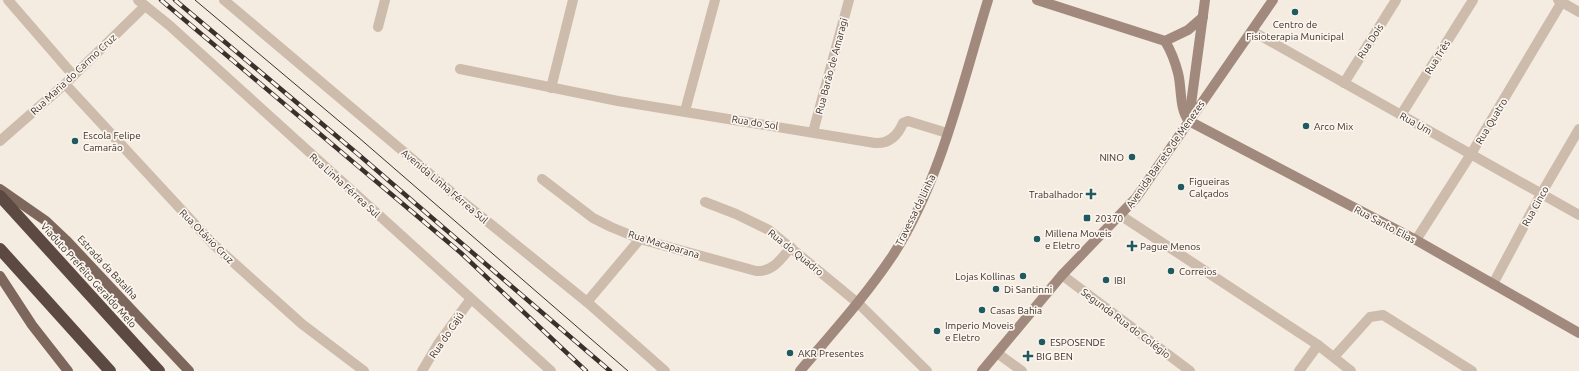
<svg xmlns="http://www.w3.org/2000/svg" width="1579" height="371" font-family="Ubuntu,sans-serif">
<style>
.lines{fill:none;stroke-linecap:round;stroke-linejoin:round}
.street{stroke:#cdbbac;stroke-width:10}
.secondary{stroke:#a18a7d;stroke-width:10}
.primary{stroke:#7d675c;stroke-width:10}
.highway{stroke:#5c4a42;stroke-width:12}
.tram{stroke:#3b302b;stroke-width:1}
.rail-casing{stroke:#3b302b;stroke-width:4.5}
.rail{stroke:#fbf5ee;stroke-width:3;stroke-dasharray:9;stroke-linecap:butt}
.poi-dot{fill:#1f5a5e;stroke:#fbf5ee;stroke-width:1.5}
.labels{text-anchor:middle;stroke-width:3.5;stroke-linejoin:round;paint-order:stroke}
.poi-label{font-size:10px;fill:#3b302b;stroke:#fbf5ee;text-anchor:start}
.street-label{font-size:10px;fill:#3b302b;stroke:#fbf5ee}
</style>
<rect width="100%" height="100%" fill="#f4ebe1"/>
<g class="lines">
<g class="street">
<polyline points="8,0 73,75"/>
<polyline points="138,0 169,25 551,371"/>
<polyline points="224,0 462,201 587,302 665,371"/>
<polyline points="1558,0 1579,12"/>
<polyline points="378,27 385,0"/>
<polyline points="1252,31 1579,215"/>
<path d="M460 69 618 101 875 143C890 144 898 135 903 123L908 121 947 133"/>
<polyline points="1344,83 1396,0"/>
<polyline points="65,84 214,245 302,324 364,371"/>
<polyline points="551,88 573,0"/>
<polyline points="685,111 715,0"/>
<polyline points="1401,115 1473,0"/>
<polyline points="813,132 849,0"/>
<polyline points="0,141 65,84 145,6"/>
<path d="M542 179 593 218 611 227 640 239 756 271C773 272 781 259 791 247"/>
<polyline points="705,202 736,214 769,230 859,304 927,371"/>
<polyline points="1120,215 1318,345 1351,371"/>
<polyline points="1416,240 1471,154 1563,0"/>
<polyline points="1062,275 1190,371"/>
<polyline points="1493,284 1541,194 1579,129"/>
<polyline points="587,302 640,239"/>
<polyline points="997,353 1022,371"/>
<polyline points="1334,357 1370,317 1383,315 1472,371"/>
<polyline points="422,371 438,344 470,300"/>
<polyline points="1299,371 1318,345"/>
</g>
<g class="secondary">
<polyline points="1037,0 1165,41 1188,30 1203,17"/>
<path d="M1165 41C1171 51 1175 61 1178 73 1182 88 1179 109 1189 121L1416 240 1579 333"/>
<polyline points="1189,119 1205,0"/>
<path d="M800 371C832 333 865 297 893 255 941 181 962 84 988 0"/>
<polyline points="982,371 1062,275 1136,198 1273,0"/>
</g>
<g class="primary">
<polyline points="0,189 46,221 66,240 189,371"/>
<polyline points="0,276 32,325 68,371"/>
</g>
<g class="highway">
<polyline points="0,196 159,371"/>
<polyline points="0,249 110,371"/>
</g>
<polyline class="tram" points="195,0 358,137 628,371"/>
<g class="rail-casing">
<g id="rail">
<polyline points="161,0 461,253 586,371"/>
<polyline points="175,0 359,155 610,371"/>
</g>
</g>
<use href="#rail" class="rail"/>
</g>
<g class="poi-dot">
<circle cx="1295" cy="12" r="4"/>
<circle cx="1306" cy="126" r="4"/>
<circle cx="75" cy="141" r="4"/>
<circle cx="1132" cy="157" r="4"/>
<circle cx="1181" cy="187" r="4"/>
<path d="M1089 188h4v4h4v4h-4v4h-4v-4h-4v-4h4z"/>
<rect x="1083" y="214" width="8" height="8" rx="2"/>
<circle cx="1037" cy="239" r="4"/>
<path d="M1130 240h4v4h4v4h-4v4h-4v-4h-4v-4h4z"/>
<circle cx="1171" cy="271" r="4"/>
<circle cx="1023" cy="276" r="4"/>
<circle cx="1106" cy="280" r="4"/>
<circle cx="996" cy="289" r="4"/>
<circle cx="982" cy="310" r="4"/>
<circle cx="937" cy="331" r="4"/>
<circle cx="1042" cy="342" r="4"/>
<circle cx="790" cy="353" r="4"/>
<path d="M1026 350h4v4h4v4h-4v4h-4v-4h-4v-4h4z"/>
</g>
<g class="labels">
<g class="poi-label">
<text x="1295" y="28" text-anchor="middle">Centro de<tspan x="1295" dy="12">Fisioterapia Municipal</tspan></text>
<text x="1314" y="130">Arco Mix</text>
<text x="83" y="139">Escola Felipe<tspan x="83" dy="12">Camarão</tspan></text>
<text x="1124" y="161" text-anchor="end">NINO</text>
<text x="1189" y="185">Figueiras<tspan x="1189" dy="12">Calçados</tspan></text>
<text x="1083" y="198" text-anchor="end">Trabalhador</text>
<text x="1095" y="222">20370</text>
<text x="1045" y="237">Millena Moveis<tspan x="1045" dy="12">e Eletro</tspan></text>
<text x="1140" y="250">Pague Menos</text>
<text x="1179" y="275">Correios</text>
<text x="1015" y="280" text-anchor="end">Lojas Kollinas</text>
<text x="1114" y="284">IBI</text>
<text x="1004" y="293">Di Santinni</text>
<text x="990" y="314">Casas Bahia</text>
<text x="945" y="329">Imperio Moveis<tspan x="945" dy="12">e Eletro</tspan></text>
<text x="1050" y="346">ESPOSENDE</text>
<text x="798" y="357">AKR Presentes</text>
<text x="1036" y="360">BIG BEN</text>
</g>
<g class="street-label">
<text transform="translate(1370 41) rotate(-57)" y="4">Rua Dois</text>
<text transform="translate(1437 57) rotate(-58)" y="4">Rua Três</text>
<text transform="translate(831 66) rotate(-75)" y="4">Rua Barão de Amaragi</text>
<text transform="translate(73 74) rotate(-43)" y="4">Rua Maria do Carmo Cruz</text>
<text transform="translate(1491 121) rotate(-59)" y="4">Rua Quatro</text>
<text transform="translate(755 122) rotate(9)" y="4">Rua do Sol</text>
<text transform="translate(1416 123) rotate(29)" y="4">Rua Um</text>
<text transform="translate(1165 154) rotate(-55)" y="4">Avenida Barreto de Menezes</text>
<text transform="translate(345 185) rotate(42)" y="4">Rua Linha Férrea Sul</text>
<text transform="translate(445 186) rotate(40)" y="4">Avenida Linha Férrea Sul</text>
<text transform="translate(1535 206) rotate(-61)" y="4">Rua Cinco</text>
<text transform="translate(915 210) rotate(-64)" y="4">Travessa da Linha</text>
<text transform="translate(1385 224) rotate(28)" y="4">Rua Santo Elias</text>
<text transform="translate(207 236) rotate(45)" y="4">Rua Otávio Cruz</text>
<text transform="translate(664 244) rotate(17)" y="4">Rua Macaparana</text>
<text transform="translate(796 252) rotate(39)" y="4">Rua do Quadro</text>
<text transform="translate(108 267) rotate(47)" y="4">Estrada da Batalha</text>
<text transform="translate(89 275) rotate(48)" y="4">Viaduto Prefeito Geraldo Melo</text>
<text transform="translate(1126 323) rotate(37)" y="4">Segunda Rua do Colégio</text>
<text transform="translate(446 335) rotate(-56)" y="4">Rua do Cajú</text>
</g>
</g>
</svg>
